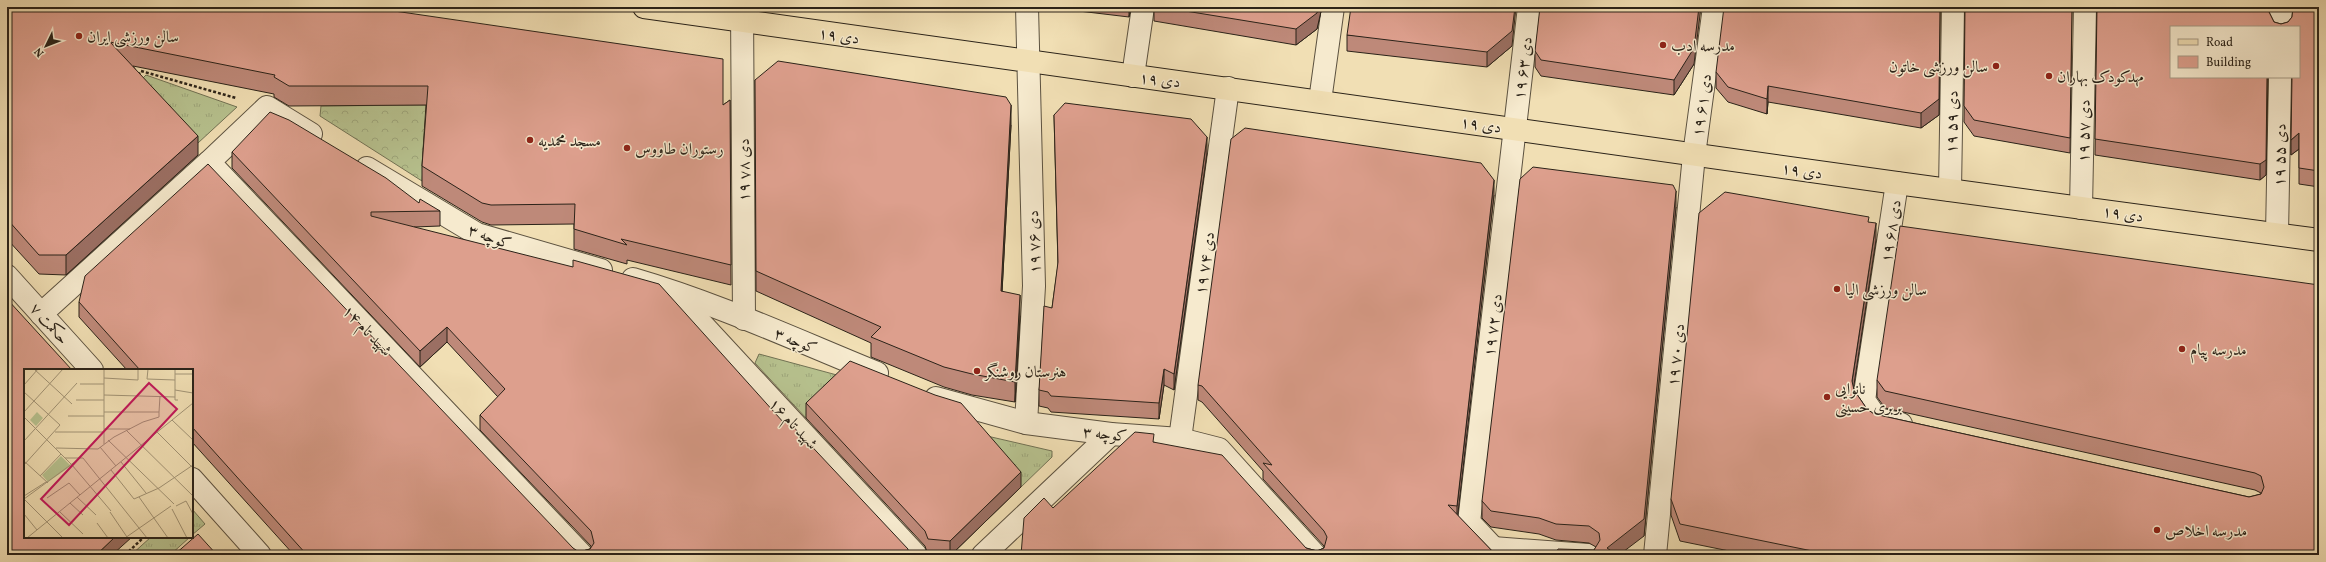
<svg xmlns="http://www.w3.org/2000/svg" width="2326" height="562" font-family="Vollkorn,Amiri,serif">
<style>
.grass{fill:url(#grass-tufts);stroke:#717254}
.forest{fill:url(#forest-crowns);stroke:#717254}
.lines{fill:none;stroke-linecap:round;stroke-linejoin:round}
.minor-casing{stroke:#5c5240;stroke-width:24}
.major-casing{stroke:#2b2319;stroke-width:24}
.path{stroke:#2b2319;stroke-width:2.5;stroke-dasharray:3 2;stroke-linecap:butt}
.minor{stroke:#f6eace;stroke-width:22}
.major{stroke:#f1dfb4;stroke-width:22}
.wall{fill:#be8979;stroke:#2b2319}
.shaded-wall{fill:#9b6f63;stroke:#2b2319}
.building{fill:#dd9f8d;stroke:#2b2319}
.poi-dot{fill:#8f2418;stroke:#f6eace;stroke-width:1.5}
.labels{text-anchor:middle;stroke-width:3;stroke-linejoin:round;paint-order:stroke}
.street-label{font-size:16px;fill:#2b2319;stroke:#f6eace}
.poi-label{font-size:16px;fill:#2b2319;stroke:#f6eace;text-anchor:start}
.inset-road{fill:none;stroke:#a29476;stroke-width:1}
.view{fill:#c2185b;fill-opacity:0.15;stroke:#c2185b;stroke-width:2}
.inset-edge{fill:none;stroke:#2b2319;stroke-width:2}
</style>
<defs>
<pattern id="grass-tufts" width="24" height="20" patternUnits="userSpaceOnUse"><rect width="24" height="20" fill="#b7c28f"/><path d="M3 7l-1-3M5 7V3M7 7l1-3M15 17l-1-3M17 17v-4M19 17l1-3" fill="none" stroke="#9ea67b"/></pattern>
<pattern id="forest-crowns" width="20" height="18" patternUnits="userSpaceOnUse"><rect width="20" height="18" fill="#b7c28f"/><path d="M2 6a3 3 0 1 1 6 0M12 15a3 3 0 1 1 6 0" fill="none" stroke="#9ea67b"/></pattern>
</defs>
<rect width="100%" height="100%" fill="#f1dfb4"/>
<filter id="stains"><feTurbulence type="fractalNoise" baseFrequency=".005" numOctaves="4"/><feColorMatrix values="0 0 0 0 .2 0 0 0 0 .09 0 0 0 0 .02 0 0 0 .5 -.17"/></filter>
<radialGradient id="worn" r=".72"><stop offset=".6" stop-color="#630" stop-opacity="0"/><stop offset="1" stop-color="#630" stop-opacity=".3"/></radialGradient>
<g class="grass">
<polygon points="146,75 237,107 198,143 139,82"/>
<polygon points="759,354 848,378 806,418 755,363"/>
<polygon points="974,433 1052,451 1052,457 1021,487"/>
<polygon points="192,509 205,524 192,535"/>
<polygon points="151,537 190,537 170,555 131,555"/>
</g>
<polygon class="forest" points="428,105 422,181 320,116 321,106"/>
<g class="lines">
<g class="minor-casing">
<g id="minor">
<polyline points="742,7 744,319"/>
<polyline points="2281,27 2281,7"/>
<polyline points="1133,76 1143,7"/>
<polyline points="1320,101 1333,7"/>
<polyline points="311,134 267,107 209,162 582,555"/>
<polyline points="367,168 477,234 601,270"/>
<polyline points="1897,183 1864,400 1877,419 1901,424"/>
<polyline points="1950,190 1953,7"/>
<polyline points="2081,208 2085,7"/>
<polyline points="2277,234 2280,77"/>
<polyline points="7,276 92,370"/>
<path d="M633 279C716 303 796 340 877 373"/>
<polyline points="674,294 916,555"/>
<polyline points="41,314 209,162"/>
<polyline points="936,398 1026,423 1111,434 1180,439 1219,449 1315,555"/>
<polyline points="1026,423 1034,286 1027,7"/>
<polyline points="1180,439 1228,88"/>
<polyline points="192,479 260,555"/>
<polyline points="1493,548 1588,555"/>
<polyline points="983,555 1111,434"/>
<polyline points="1500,555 1469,522 1529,7"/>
<polyline points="1655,555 1694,155 1714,7"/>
</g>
</g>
<g class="major-casing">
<polyline id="major" points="644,7 1897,183 2319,240"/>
</g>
<g class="path">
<polyline points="138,75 141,71 236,98"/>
<polyline points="125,555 144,537"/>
</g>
<use href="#minor" class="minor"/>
<use href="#major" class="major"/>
</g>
<g class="wall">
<polygon points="7,7 723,105 730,100 731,285 627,260 627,264 574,249 574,224 491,225 482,222 422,186 422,166 426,105 289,106 274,97 274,94 133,66 198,155 66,275 39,274 7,239"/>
<polygon points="1060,7 1131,7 1129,17 1062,9"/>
<polygon points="1154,7 1322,7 1317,29 1296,45 1154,21"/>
<polygon points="1940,7 1939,115 1921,128 1768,102 1767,114 1728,102 1716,88 1716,72"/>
<polygon points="1965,7 2072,7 2070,153 1974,136 1964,122"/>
<polygon points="2097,7 2269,7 2269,12 2274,22 2281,24 2288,22 2292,17 2293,7 2319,7 2319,187 2299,184 2299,149 2291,155 2292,77 2299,77 2299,27 2171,27 2171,77 2268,77 2266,175 2260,180 2095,155"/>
<polygon points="1347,35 1512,46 1487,67 1347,51"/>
<polygon points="1535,51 1694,64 1674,95 1541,76 1535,67"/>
<polygon points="755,80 1011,125 1002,291 1020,316 1015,402 972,395 944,387 871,357 871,343 756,291"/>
<polygon points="1054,115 1207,153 1174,390 1164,385 1159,419 1051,412 1048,408 1039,406 1039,390 1052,308 1058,265"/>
<polygon points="232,152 419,203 440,211 440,226 414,227 784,423 908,555 294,555 192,442 192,370 127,370 79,317 79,302 579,552 590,549 591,547 591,546 480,430 480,415 498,397 447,342 420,367 232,168"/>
<polygon points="1494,195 1457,515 1496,555 1021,555 1053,508 1154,442 1306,548 1317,551 1324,548 1324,546 1263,479 1263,471 1202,402 1198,400 1198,385"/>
<polygon points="1676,207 1644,536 1594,550 1596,547 1589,543 1556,540 1539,534 1491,527 1482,518 1482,501"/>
<polygon points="1869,222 1876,240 1853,388 1854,390 1867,409 1874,414 2249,497 2261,494 2261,493 2255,490 1885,408 1877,397 1877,380 2319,285 2319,555 1749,555 1680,541 1671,515 1671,499"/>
<polygon points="806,403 1021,487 951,555 928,555 925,546 806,418"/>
</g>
<g class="shaded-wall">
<polygon points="1129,7 1131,7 1129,17"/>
<polygon points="1319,7 1322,7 1317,29 1296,45 1296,29"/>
<polygon points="1515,7 1516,7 1512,46 1487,67 1487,52"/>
<polygon points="1699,7 1701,7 1694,64 1674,95 1674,80"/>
<polygon points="1940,7 1939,115 1921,128 1921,113"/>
<polygon points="2267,77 2266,175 2260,180 2260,164"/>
<polygon points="1768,86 1768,102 1767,114 1767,99"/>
<polygon points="1011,105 1011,125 1001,311 1001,291"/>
<polygon points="2299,133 2299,149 2291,155 2291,140"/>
<polygon points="198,136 198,155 66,275 66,255"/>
<polygon points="1207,137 1207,153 1174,390 1174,374"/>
<polygon points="1494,180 1494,195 1457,522 1457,506"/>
<polygon points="1676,191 1676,207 1644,536 1619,555 1607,555 1607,548"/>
<polygon points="1876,223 1876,240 1852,398 1852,381"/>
<polygon points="1020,295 1020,316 1015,402 1015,382"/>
<polygon points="447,327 447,342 420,367 420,351"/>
<polygon points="1164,369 1164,385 1159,419 1159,403"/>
<polygon points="1021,472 1021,487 951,555 950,555 950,541"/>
<polygon points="115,537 132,537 112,555 96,555"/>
</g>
<g class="building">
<polygon points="7,7 367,7 723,59 723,105 730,100 731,265 621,239 627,245 574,229 575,204 491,205 482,203 422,166 428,86 289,86 274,77 275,75 110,42 198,136 66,255 39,255 7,219"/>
<polygon points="1161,7 1319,7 1317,13 1296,29"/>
<polygon points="1351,7 1515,7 1512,31 1487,52 1347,35"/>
<polygon points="1540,7 1699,7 1694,48 1674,80 1541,60 1535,51"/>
<polygon points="1724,7 1940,7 1939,99 1921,113 1768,86 1767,99 1728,87 1716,72"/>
<polygon points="1965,7 2072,7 2070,138 1974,120 1964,106"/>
<polygon points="2097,7 2269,7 2269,12 2274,22 2281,24 2288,22 2292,17 2293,7 2319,7 2319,171 2299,168 2299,133 2291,140 2292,77 2299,77 2299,27 2171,27 2171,77 2267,77 2266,160 2260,164 2095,139"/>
<polygon points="778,61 1006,97 1011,105 1001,291 1020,295 1015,382 972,374 944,367 871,337 881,327 756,271 755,80"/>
<polygon points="1065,103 1191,119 1207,137 1174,374 1164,369 1159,403 1051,396 1048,392 1039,390 1044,306 1052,308 1058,262 1054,115"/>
<polygon points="270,112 289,120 386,178 419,203 420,199 440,211 371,212 371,216 573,267 573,260 659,284 784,423 787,420 908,549 908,555 307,555 192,427 192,370 140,370 79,302 85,276 208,164 573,548 579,552 590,549 594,543 591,531 480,415 505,389 447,327 420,351 232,152"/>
<polygon points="1245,128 1481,163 1494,180 1457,506 1448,505 1496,555 1021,555 1024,518 1044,498 1053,508 1135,432 1154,434 1153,442 1222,455 1306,548 1317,551 1324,548 1327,537 1324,531 1263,463 1272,465 1202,386 1198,385 1231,139"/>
<polygon points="1533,167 1673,185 1676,191 1644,519 1607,548 1617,555 1555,555 1558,549 1594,550 1600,540 1599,533 1589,526 1556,524 1539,518 1491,511 1482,501 1520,179"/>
<polygon points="1725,192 1869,217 1868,222 1876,223 1852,381 1854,390 1867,409 1874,414 2249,497 2261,494 2264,487 2261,476 2255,473 1885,391 1877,380 1900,226 2319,285 2319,555 1832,555 1680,524 1671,499 1699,213"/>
<polygon points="7,299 72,370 25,370 25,537 115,537 96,555 7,555"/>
<polygon points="850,361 935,395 961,403 1021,472 950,541 928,539 925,531 806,403"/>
<polygon points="198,534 217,555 174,555"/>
</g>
<g class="poi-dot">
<circle cx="79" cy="36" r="4"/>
<circle cx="1663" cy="45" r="4"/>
<circle cx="1996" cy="66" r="4"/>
<circle cx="2049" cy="76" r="4"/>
<circle cx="530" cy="140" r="4"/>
<circle cx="627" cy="148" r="4"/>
<circle cx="1837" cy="289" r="4"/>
<circle cx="2182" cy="349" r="4"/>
<circle cx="977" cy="371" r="4"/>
<circle cx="1827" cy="397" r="4"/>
<circle cx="2157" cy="530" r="4"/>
</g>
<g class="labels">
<g class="street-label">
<text transform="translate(839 35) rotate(8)" y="6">۱۹ دی</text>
<text transform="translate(1522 68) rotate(-83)" y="6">۱۹ دی ۶۳</text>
<text transform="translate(1160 79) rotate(7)" y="6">۱۹ دی</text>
<text transform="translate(1701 105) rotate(-82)" y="6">۱۹ دی ۶۱</text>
<text transform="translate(1951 122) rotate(-89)" y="6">۱۹ دی ۵۹</text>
<text transform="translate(1481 124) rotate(8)" y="6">۱۹ دی</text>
<text transform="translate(2083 131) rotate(-89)" y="6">۱۹ دی ۵۷</text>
<text transform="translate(2279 155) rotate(-89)" y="6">۱۹ دی ۵۵</text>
<text transform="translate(743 170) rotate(-90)" y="6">۱۹ دی ۷۸</text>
<text transform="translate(1802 170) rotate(8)" y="6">۱۹ دی</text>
<text transform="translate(2123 213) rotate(8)" y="6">۱۹ دی</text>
<text transform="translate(1890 231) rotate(-81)" y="6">۱۹ دی ۶۸</text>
<text transform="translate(490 236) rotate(20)" y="6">کوچه ۳</text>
<text transform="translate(1033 242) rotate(-92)" y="6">۱۹ دی ۷۶</text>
<text transform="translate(1204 263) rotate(-82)" y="6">۱۹ دی ۷۴</text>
<text transform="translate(50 323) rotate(48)" y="6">حکمت ۷</text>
<text transform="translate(1492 325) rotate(-83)" y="6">۱۹ دی ۷۲</text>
<text transform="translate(368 330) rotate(46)" y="6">شهید تام ۱۴</text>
<text transform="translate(796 340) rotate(22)" y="6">کوچه ۳</text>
<text transform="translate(1675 355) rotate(-84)" y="6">۱۹ دی ۷۰</text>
<text transform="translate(794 423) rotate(47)" y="6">شهید تام ۱۶</text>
<text transform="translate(1105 433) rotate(6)" y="6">کوچه ۳</text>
</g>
<g class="poi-label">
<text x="87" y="42">سالن ورزشی ایران</text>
<text x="1671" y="51">مدرسه ادب</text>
<text x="1988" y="72" text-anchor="end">سالن ورزشی خاتون</text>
<text x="2057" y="82">مهدکودک بهاران</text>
<text x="538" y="146">مسجد محمدیه</text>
<text x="635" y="154">رستوران طاووس</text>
<text x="1845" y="295">سالن ورزشی الیا</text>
<text x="2190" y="355">مدرسه پیام</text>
<text x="985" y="377">هنرستان روشنگر</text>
<text x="1835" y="394">نانوایی<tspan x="1835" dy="18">بربری حسینی</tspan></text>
<text x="2165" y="536">مدرسه اخلاص</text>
</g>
</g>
<g transform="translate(24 369)">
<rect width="169" height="169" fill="#f1dfb4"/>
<path d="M13 43 19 49 12 57 6 51ZM37 87 47 97 24 113 18 106Z" fill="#b7c28f"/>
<path class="inset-road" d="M10 0 48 35M124 0 123 10 151 11M151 0V31H154M151 5H169M80 9 114 11V0M56 15H80M0 16 14 0M151 21 169 24M0 23 36 56 0 96M80 26 151 28M52 31H80M0 43 39 0M135 43 136 27M44 47H80M0 48 48 96 87 142M148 51 169 71M80 60H106M103 62 169 127M31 63H80M133 63 168 98M84 71 150 135M0 72 53 14M80 75V0M76 78 92 97M32 79 74 80 90 68 119 53 135 48V43H80M41 89H59L123 169M0 92 24 114M97 93 122 124M87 101 110 130 135 119 169 96M16 107 37 85M0 127 22 113M53 128 72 146M115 128 144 169M23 129 45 114 56 126M0 130 56 89M0 130 39 169M46 134 59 146M152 137 162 132 169 145M148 140 163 169M36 143 59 165M86 143 103 168M0 145 13 161M73 154 84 169M3 169 169 34M101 169 147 137"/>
<path class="view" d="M125 14 153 40 45 156 17 130Z"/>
<rect width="169" height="169" class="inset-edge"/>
</g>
<rect width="2326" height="562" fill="none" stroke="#f1dfb4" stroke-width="24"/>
<rect x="8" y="8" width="2310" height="546" fill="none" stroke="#2b2319" stroke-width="2"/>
<rect x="12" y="12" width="2302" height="538" fill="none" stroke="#2b2319"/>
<rect x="2170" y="26" width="130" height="52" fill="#f6eace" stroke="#a59a86"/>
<rect x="2178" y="39" width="20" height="6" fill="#f1dfb4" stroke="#a59a86"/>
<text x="2206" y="46" font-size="12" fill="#2b2319">Road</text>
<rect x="2178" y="56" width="20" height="12" fill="#dd9f8d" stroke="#a59a86"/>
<text x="2206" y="66" font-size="12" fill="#2b2319">Building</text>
<g transform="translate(46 46) rotate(227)" stroke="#f6eace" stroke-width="3" paint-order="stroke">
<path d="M0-3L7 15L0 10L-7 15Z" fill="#2b2319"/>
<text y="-6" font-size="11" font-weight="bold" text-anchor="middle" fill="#2b2319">N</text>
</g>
<rect width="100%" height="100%" filter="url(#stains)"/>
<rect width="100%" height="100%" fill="url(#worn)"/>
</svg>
